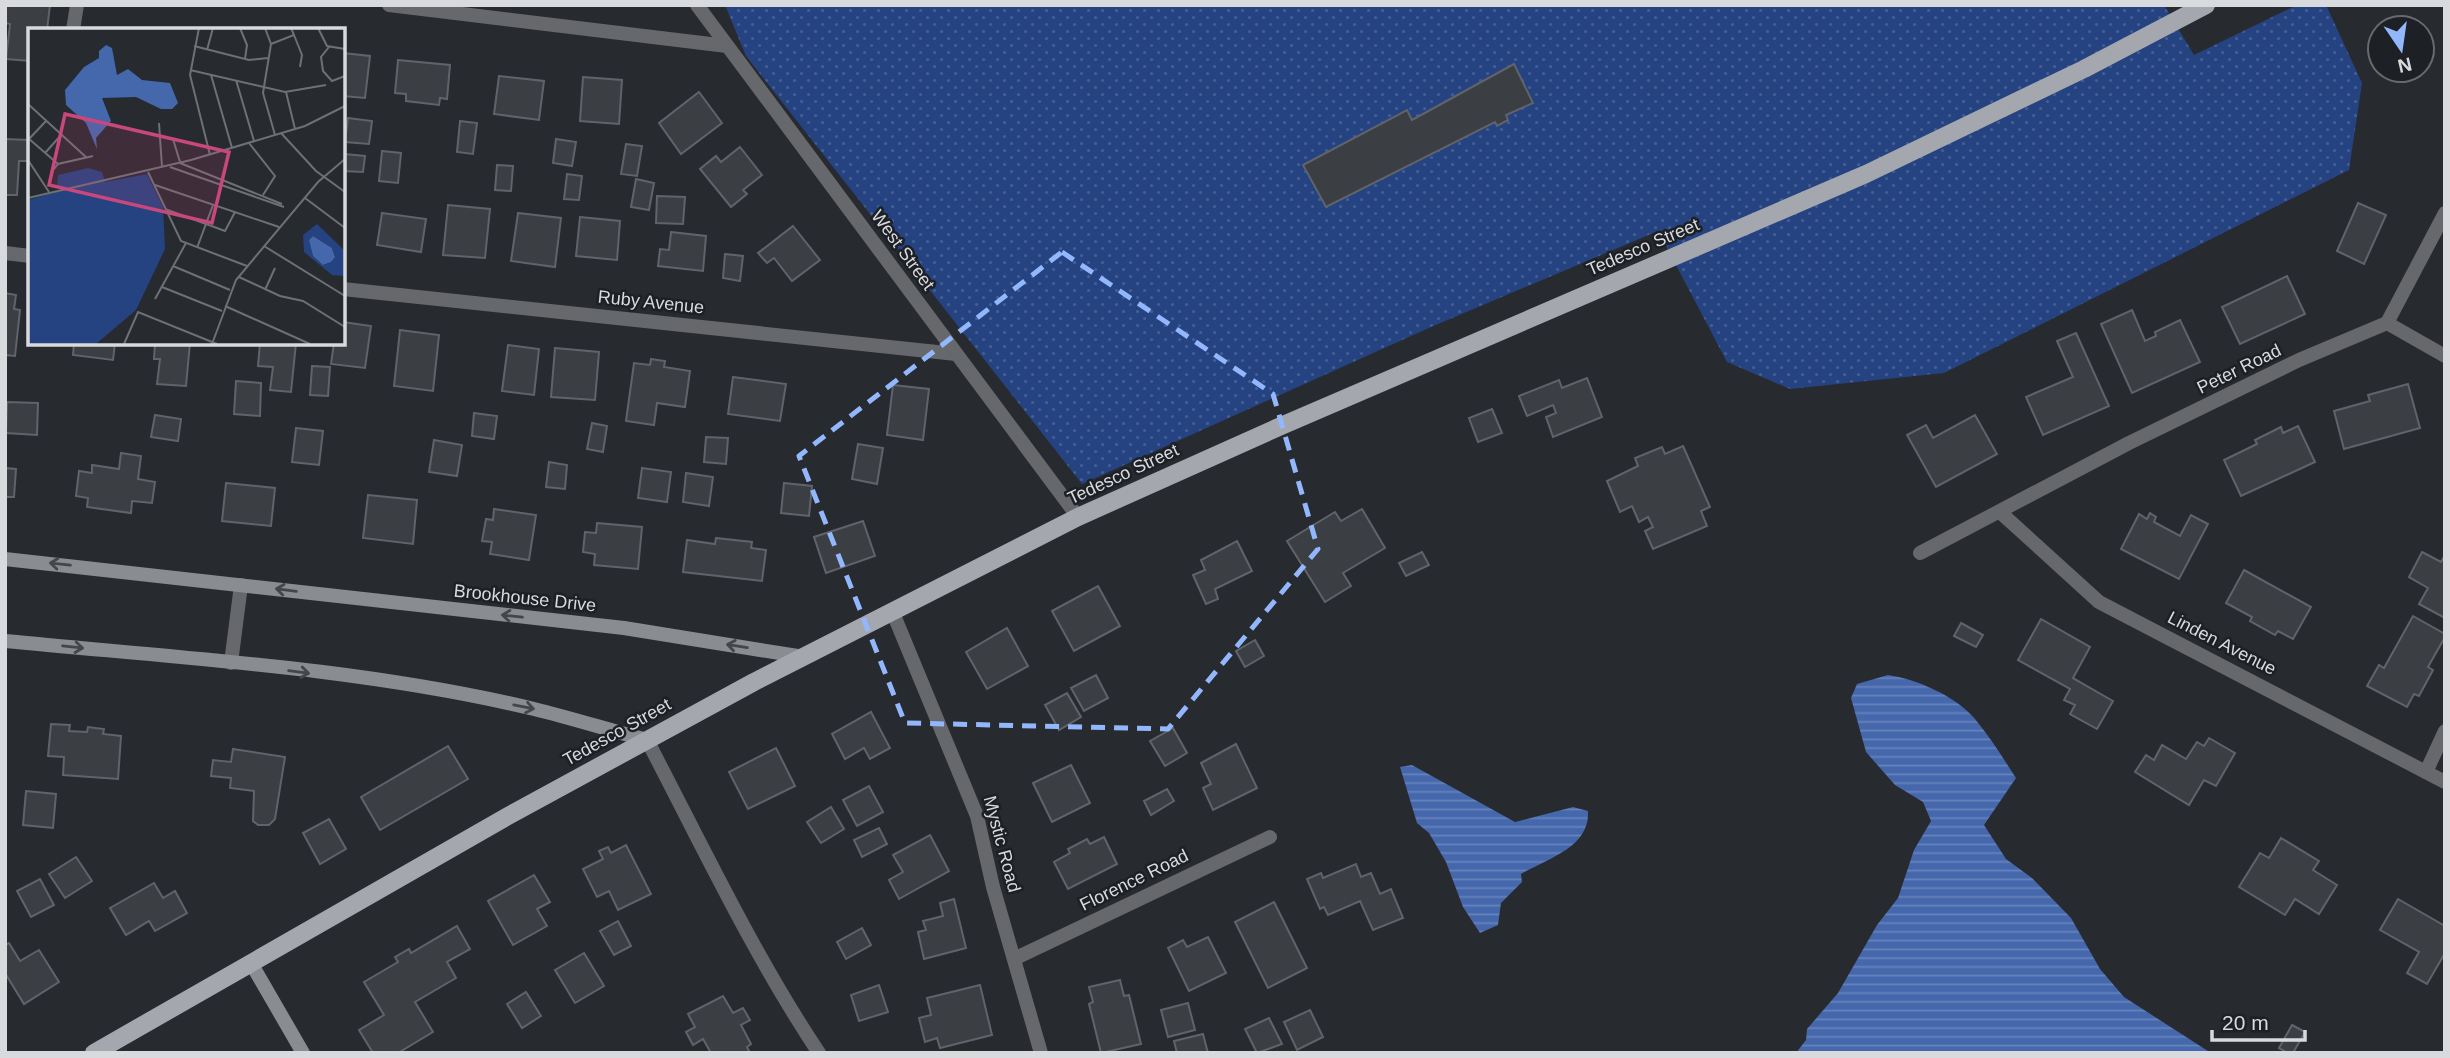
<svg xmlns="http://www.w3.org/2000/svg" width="2450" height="1058" font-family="Arial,sans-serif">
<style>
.grass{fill:url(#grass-dots)}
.water{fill:url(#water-rules)}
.building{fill:#3b3f44;stroke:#60636a;stroke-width:2}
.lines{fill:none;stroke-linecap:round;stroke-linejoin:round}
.street{stroke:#67686b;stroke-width:14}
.secondary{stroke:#898c90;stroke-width:14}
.primary{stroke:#a4a7ad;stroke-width:18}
.oneway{stroke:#43464a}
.marked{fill:none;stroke:#93b7fd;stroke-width:5;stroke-dasharray:14 9;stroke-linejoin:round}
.labels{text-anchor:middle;stroke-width:5;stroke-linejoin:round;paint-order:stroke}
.street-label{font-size:18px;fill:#d8dade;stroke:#1d2025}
.inset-road{fill:none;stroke:#6e7075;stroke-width:2}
.view{fill:#c8487c;fill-opacity:0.15;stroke:#c8487c;stroke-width:3.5}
.inset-edge{fill:none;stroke:#d8dade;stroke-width:3.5}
</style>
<defs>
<pattern id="grass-dots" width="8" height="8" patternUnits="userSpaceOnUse" patternTransform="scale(1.75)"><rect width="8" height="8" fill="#254281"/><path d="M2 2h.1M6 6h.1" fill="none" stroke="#445d92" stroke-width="1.8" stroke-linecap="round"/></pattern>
<pattern id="water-rules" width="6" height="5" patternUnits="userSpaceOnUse" patternTransform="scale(1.75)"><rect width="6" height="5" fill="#4567ac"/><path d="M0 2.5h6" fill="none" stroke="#6883bb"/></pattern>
</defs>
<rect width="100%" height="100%" fill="#272a2f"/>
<polygon class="grass" points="725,5 2164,5 2194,55 2297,5 2326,5 2362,83 2349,170 1944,373 1790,389 1727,362 1658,231 1431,327 1082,484 746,56"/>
<g class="water">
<path d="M1888 675C1916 679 1956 696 1975 719 1990 737 2003 758 2016 778L1984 825 2006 859 2032 878 2071 918 2100 969 2124 997 2211 1053H1796L1806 1040 1807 1029 1838 993 1877 925 1898 898 1914 850 1931 821 1923 802 1895 785 1866 752 1851 698 1857 684Z"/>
<path d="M1412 765 1515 822 1573 807 1588 811C1590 847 1549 858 1521 874L1522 882 1501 903 1498 925 1480 933 1463 907 1446 862 1429 833 1417 823 1400 767Z"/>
</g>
<g class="building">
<polygon points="5,5 50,5 47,30 30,30 30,61 6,59 10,24 5,23"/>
<polygon points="343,53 370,56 365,98 343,96"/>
<polygon points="398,60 450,65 447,99 440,98 439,105 406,101 406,94 395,93"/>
<polygon points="1514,64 1533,103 1506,115 1508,120 1497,126 1495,122 1326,207 1303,165 1407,110 1412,120"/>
<polygon points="499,76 544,81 539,120 494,114"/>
<polygon points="583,77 622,80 619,124 580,121"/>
<polygon points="699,92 722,123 681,154 659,123"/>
<polygon points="348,118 372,121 369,144 345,142"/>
<polygon points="460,121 477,123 473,154 457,152"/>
<polygon points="5,139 29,140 28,161 19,161 17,195 5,195"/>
<polygon points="556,139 576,142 572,166 553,163"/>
<polygon points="626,144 642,146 637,176 621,174"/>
<polygon points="740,147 762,175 743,190 747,194 731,207 700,169 716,156 721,162"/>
<polygon points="382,151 401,153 398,183 379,181"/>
<polygon points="344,154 365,156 363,172 343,171"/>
<polygon points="497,165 513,166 511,191 495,190"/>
<polygon points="567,174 582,176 579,200 564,199"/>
<polygon points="636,179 654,183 649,210 631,207"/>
<polygon points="657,196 685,197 683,224 656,223"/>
<polygon points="2358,203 2386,215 2364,264 2337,251"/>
<polygon points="448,205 490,209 485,258 443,255"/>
<polygon points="382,213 426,219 421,252 377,245"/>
<polygon points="518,213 561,218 555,267 511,261"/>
<polygon points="580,217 620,221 617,260 576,256"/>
<polygon points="793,226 820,260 792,281 774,258 767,263 758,253"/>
<polygon points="671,232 706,236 703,271 658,266 660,249 669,250"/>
<polygon points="725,254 743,256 740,281 723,278"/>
<polygon points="2287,276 2305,314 2240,344 2222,307"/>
<polygon points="5,293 16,295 14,309 20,310 15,356 5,355"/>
<polygon points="2132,310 2145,341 2156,336 2155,332 2180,320 2200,362 2132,393 2101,324"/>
<polygon points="343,322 371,326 365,368 331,364 334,343 343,343"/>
<polygon points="400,330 439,335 433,391 394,386"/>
<polygon points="2076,333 2109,406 2043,435 2026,397 2073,377 2057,341"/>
<polygon points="74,343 115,343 113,360 73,355"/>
<polygon points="155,343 190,343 186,386 157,384 160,359 154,359"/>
<polygon points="260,343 296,343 291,392 270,390 273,367 258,366"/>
<polygon points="508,345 539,349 534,395 502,391"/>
<polygon points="555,348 599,352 595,400 551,397"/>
<polygon points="651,359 665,361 664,367 690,371 685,407 657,403 654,425 626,421 634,363 650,365"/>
<polygon points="312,366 330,367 328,396 310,395"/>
<polygon points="733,377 786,384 780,421 728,414"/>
<polygon points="1587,378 1602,417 1553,437 1546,417 1556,413 1553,405 1527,416 1519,396 1559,380 1562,388"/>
<polygon points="236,381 261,383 260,416 234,414"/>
<polygon points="2408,384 2420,428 2344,449 2334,411 2370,401 2368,395"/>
<polygon points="893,385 929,389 923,440 887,435"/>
<polygon points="7,402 38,403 37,435 6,433"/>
<polygon points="1492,409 1502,433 1478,442 1469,418"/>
<polygon points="474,413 497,416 494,439 472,436"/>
<polygon points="155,415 181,419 178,441 151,437"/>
<polygon points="1975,415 1997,454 1936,487 1907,435 1926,425 1933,438"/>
<polygon points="592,423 607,426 603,452 587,449"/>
<polygon points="2298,426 2315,462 2241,496 2224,460 2257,444 2255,440 2281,427 2283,433"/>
<polygon points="296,428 323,431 319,465 292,462"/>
<polygon points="706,437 728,438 726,464 704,462"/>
<polygon points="434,440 462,445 457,476 429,472"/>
<polygon points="858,444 883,448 877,484 852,479"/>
<polygon points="1683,446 1710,507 1701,511 1707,526 1653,549 1645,531 1653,527 1648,517 1639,522 1632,506 1620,512 1607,481 1638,466 1635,458 1662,447 1665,454"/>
<polygon points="121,453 141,456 138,479 155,482 152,503 132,501 131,513 87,507 88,498 76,496 79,471 92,473 92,465 119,469"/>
<polygon points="549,462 567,465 565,489 546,487"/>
<polygon points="5,468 16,469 14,497 5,497"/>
<polygon points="642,468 671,472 667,502 638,498"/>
<polygon points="686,473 713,477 709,506 683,502"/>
<polygon points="226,483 275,488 271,526 222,521"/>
<polygon points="784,483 812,486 809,516 781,513"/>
<polygon points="368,495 417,500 413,544 363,538"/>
<polygon points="494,509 536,515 529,560 490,554 492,542 482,541 486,519 493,520"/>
<polygon points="1362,509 1385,548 1343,573 1351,586 1325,602 1287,541 1335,512 1341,521"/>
<polygon points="2150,513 2156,517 2154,522 2180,536 2191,515 2208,524 2179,579 2121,549 2139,514 2147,519"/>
<polygon points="863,521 875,556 826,573 814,537"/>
<polygon points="597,523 642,527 638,569 594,565 595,554 583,552 585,532 596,533"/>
<polygon points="716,538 752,542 751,548 766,550 762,581 683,572 687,540 715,544"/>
<polygon points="1237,541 1252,571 1215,589 1218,599 1206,604 1193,575 1205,570 1201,560"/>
<polygon points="1422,552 1429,565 1406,576 1399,563"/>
<polygon points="2422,552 2441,562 2445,555 2445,618 2419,604 2428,588 2409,577"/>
<polygon points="2244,570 2311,607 2293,639 2278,631 2275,635 2250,621 2252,617 2226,603"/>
<polygon points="1098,586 1120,626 1074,651 1052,611"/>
<polygon points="2413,616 2445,634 2445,637 2428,667 2433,670 2419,696 2414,694 2407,707 2367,686 2379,665 2384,668"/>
<polygon points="2041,619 2090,647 2073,678 2113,701 2097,729 2070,714 2075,705 2064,700 2070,689 2018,660"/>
<polygon points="1961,623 1983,635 1976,647 1954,636"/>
<polygon points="1007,628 1028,666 987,689 966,652"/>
<polygon points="1255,640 1264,656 1245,667 1236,651"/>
<polygon points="1096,675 1108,698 1084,711 1071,688"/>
<polygon points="1067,693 1081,717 1059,730 1045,705"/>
<polygon points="871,712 890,748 870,759 864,748 845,759 832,734"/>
<polygon points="51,724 70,725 69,731 87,732 88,727 104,729 103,734 121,736 118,779 63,775 64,757 48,756"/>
<polygon points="1173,728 1187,753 1165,766 1150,741"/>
<polygon points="2209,738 2235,753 2216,786 2204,780 2189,805 2135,772 2146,755 2154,760 2162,745 2186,759 2197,742 2204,746"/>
<polygon points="1236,744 1257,788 1213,810 1203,788 1211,784 1201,763"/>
<polygon points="448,746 468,779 380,830 361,797"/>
<polygon points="776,748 795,786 748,809 729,772"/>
<polygon points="233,749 285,757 275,819 269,825 258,825 253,821 254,791 230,788 231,778 211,776 213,760 231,762"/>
<polygon points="1071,765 1090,803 1052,822 1033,783"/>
<polygon points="869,786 883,812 857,826 843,800"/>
<polygon points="1167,789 1174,801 1151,815 1144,801"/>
<polygon points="26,791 56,794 53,828 23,825"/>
<polygon points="831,807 844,829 821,843 807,822"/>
<polygon points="329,819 346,849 320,864 303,833"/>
<polygon points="879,828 887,844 862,857 854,840"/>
<polygon points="930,835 949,871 899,899 889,880 903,872 893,855"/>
<polygon points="1104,837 1117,864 1068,889 1054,862 1070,853 1068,849 1087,839 1090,844"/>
<polygon points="2281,838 2319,861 2313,870 2337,885 2319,914 2295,899 2285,915 2239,887 2260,853 2269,858"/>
<polygon points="626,845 651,894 618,910 609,891 597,897 583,869 603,859 599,851 608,847 611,853"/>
<polygon points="76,857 92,881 65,898 49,874"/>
<polygon points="1356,864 1361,877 1371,873 1380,894 1391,889 1403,918 1373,930 1360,901 1328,915 1324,907 1320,909 1307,879 1321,873 1323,878"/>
<polygon points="534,875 550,902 537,909 547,926 513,945 488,901"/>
<polygon points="40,879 54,905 31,917 17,891"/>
<polygon points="154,883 163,898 175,891 187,913 155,931 149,921 126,935 110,908"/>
<polygon points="954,899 966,948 924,959 918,932 926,930 923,921 943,916 940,903"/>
<polygon points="2398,899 2445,926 2445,953 2427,984 2407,973 2419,952 2380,930"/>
<polygon points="1274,902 1307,968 1268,988 1235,922"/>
<polygon points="618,921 631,946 614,955 600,931"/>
<polygon points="457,926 470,949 447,962 456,978 415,1002 433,1032 398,1053 373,1053 359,1030 384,1015 364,982 398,962 395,957 409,949 411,953"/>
<polygon points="862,928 871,945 846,959 837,942"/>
<polygon points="1208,937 1226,973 1189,991 1168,948 1183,940 1187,947"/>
<polygon points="9,943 20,961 39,950 59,982 24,1004 5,973 5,945"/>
<polygon points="584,953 604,986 575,1003 555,970"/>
<polygon points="1120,980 1124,996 1129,995 1141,1044 1101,1053 1089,1004 1093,1002 1089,987"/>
<polygon points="879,985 888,1012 859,1021 851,995"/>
<polygon points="980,985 992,1035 940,1048 937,1038 925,1042 919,1018 931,1015 927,998"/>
<polygon points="526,992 541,1016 522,1028 507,1004"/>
<polygon points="723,996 733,1013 743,1008 750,1020 741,1025 751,1044 747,1047 750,1053 711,1053 703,1039 693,1045 686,1032 695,1027 688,1014"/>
<polygon points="1188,1003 1195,1030 1168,1037 1161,1010"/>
<polygon points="1310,1010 1323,1037 1297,1050 1284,1022"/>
<polygon points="1269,1018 1282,1044 1257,1053 1245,1029"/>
<polygon points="2292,1025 2305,1032 2293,1053 2288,1053 2279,1048"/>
<polygon points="1203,1034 1208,1053 1177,1053 1174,1041"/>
</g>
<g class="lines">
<g class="street">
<polyline points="389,5 727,46"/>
<polyline points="697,5 1078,517"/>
<polyline points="73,30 77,5"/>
<polyline points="5,253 30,256"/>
<polyline points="343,289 956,354"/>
<polyline points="2387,323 2445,356"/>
<polyline points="2000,512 2099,602 2445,782"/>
<polyline points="1920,553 2129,443 2299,360 2387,323 2445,213"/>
<polyline points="893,613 977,816 993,887 1041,1053"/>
<polyline points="231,663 241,585"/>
<path d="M647 740C702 845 753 954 819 1053"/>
<polyline points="2426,772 2445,731"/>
<polyline points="1016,958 1270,837"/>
</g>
<g class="secondary">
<polyline points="5,559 624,628 804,657"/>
<path d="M5 641C180 658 363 668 534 709 571 718 609 730 647 740"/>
<polyline points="251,963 303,1053"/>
</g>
<polyline class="primary" points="94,1053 508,816 754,682 1078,517 1281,426 1866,174 2084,69 2206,5"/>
</g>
<defs><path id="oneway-shaft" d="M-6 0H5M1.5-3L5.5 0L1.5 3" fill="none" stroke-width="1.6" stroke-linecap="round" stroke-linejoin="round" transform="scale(1.75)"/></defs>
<g class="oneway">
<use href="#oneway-shaft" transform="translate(60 564) rotate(-174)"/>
<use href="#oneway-shaft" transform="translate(286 590) rotate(-173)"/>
<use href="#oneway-shaft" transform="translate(512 616) rotate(-174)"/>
<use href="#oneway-shaft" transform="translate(737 646) rotate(-171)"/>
<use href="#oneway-shaft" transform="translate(73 647) rotate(6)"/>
<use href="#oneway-shaft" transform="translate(299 672) rotate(7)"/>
<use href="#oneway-shaft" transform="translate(524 707) rotate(11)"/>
</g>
<path class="marked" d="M1062 252 1273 394 1318 549 1168 729 905 723 799 456Z"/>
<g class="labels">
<g class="street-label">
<text transform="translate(1643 247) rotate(-23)" y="6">Tedesco Street</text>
<text transform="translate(903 250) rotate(54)" y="6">West Street</text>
<text transform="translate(651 302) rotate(6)" y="6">Ruby Avenue</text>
<text transform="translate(2239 369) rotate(-26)" y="6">Peter Road</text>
<text transform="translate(1123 474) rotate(-25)" y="6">Tedesco Street</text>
<text transform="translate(525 598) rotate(6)" y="6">Brookhouse Drive</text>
<text transform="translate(2222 643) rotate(27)" y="6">Linden Avenue</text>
<text transform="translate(617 732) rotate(-29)" y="6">Tedesco Street</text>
<text transform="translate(1002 844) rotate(75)" y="6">Mystic Road</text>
<text transform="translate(1134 880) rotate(-26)" y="6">Florence Road</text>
</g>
</g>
<g transform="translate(28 28)">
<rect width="317" height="317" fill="#272a2f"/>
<path d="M60 140 74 144 77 154 119 146 135 179 137 221 108 282 68 316H0V172L40 161 29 159 30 147Z" fill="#254281"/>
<path d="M289 196 317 223 316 248 304 247 276 224 275 207ZM285 208 304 220 307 228 303 234 296 237 285 228 281 212Z" fill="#254281" fill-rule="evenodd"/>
<path d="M78 17 84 20 89 47 100 41 114 52 142 55 150 75 144 81H133L108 69 74 70 83 93 68 110 69 121 58 95 38 77 37 62 56 39 71 30V23ZM285 208 304 220 307 229 303 234 295 237 285 228 281 212Z" fill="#4567ac"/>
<path class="inset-road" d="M171 0 162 47 182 127M212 0 219 17 217 31M237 0 243 16 235 65 247 107M290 0 299 18 317 21M266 7 274 27 272 39M243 16 266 7 263 0M166 18 221 32 240 30M301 19 293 29 295 43 304 53 317 48M179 22 185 0M162 42 257 64 298 57M183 47 204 120M208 52 226 113M258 64 267 101M0 76 59 130M131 95 134 139M253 105 288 143 317 164M0 110 30 136M1 111 19 92M145 111 152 134M221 115 247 148 235 167M17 125 34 106M0 132 21 164M152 135 254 176M142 139 256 179M24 143 30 136 65 128M120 144 153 213 219 238M127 157 251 199M0 170 163 132 277 98 317 78M277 170 317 200M137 181 197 203 207 184M236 218 317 268M169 220 185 177M145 238 202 262M211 249 252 268 275 273 317 299M134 259 194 283M237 262 247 240M127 271 158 215M197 278 282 316M96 316 110 284 189 316M184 316 208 252 290 154 317 131"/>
<path class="view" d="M37 86 201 124 184 195 21 157Z"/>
<rect width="317" height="317" class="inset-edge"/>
</g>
<rect width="2450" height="1058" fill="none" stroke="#d8dade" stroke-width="14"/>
<g transform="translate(2401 49) rotate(167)"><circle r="33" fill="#1d2025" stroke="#686a6f" stroke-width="2"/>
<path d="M0-5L12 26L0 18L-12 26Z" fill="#93b7fd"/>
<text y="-10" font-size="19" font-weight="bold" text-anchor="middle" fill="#d8dade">N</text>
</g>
<path d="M2212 1030v10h93v-10" fill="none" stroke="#d8dade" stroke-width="3.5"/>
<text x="2222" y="1030" font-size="21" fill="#d8dade" stroke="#1d2025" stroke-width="5" paint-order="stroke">20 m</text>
</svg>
